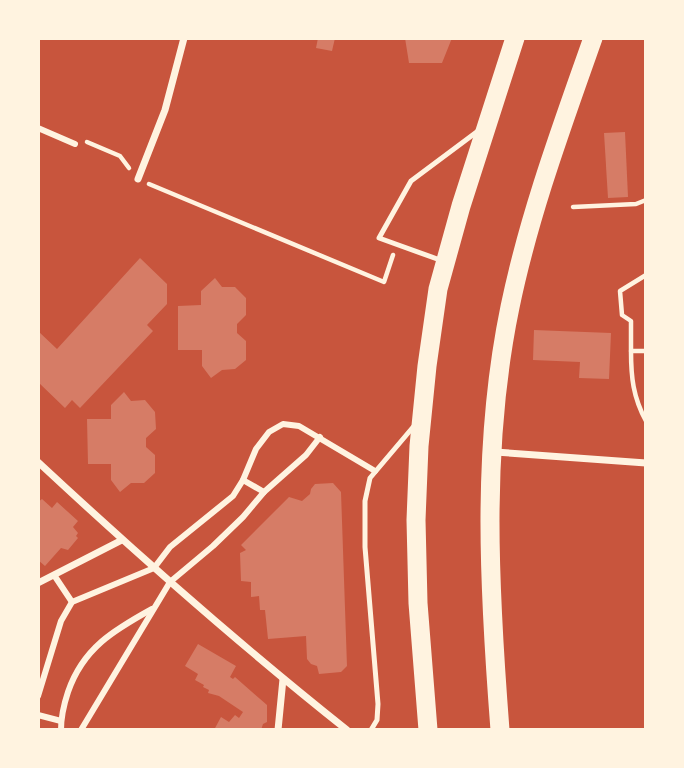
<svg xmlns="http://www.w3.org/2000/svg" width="684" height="768" font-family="Manrope,sans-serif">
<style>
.building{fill:#d67c66}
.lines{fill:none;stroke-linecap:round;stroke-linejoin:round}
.path{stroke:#fff3e0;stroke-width:4.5}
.service{stroke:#fff3e0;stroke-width:5}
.pedestrian{stroke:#fff3e0;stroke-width:6}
.minor{stroke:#fff3e0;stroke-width:7}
.trunk{stroke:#fff3e0;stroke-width:19}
</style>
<rect width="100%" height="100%" fill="#c8553d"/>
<g class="building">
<polygon points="318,38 335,38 332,51 316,48"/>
<polygon points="405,38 452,38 442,63 409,63"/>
<polygon points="625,132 628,197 608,198 604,133"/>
<polygon points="140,258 167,284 167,304 147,325 153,331 80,408 72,400 65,408 38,382 38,331 57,349"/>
<polygon points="215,278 222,287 235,287 246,298 246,315 237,324 237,333 246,341 246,360 235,369 222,370 211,378 202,366 202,350 178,350 178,306 201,305 201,291"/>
<polygon points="534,330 611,333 609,379 579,378 580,362 533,360"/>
<polygon points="124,392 131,401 145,400 155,412 156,429 146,438 146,447 155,455 155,473 144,483 131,483 120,492 111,480 111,464 88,464 87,419 111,419 111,405"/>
<polygon points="333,483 341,492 347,666 341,672 319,674 317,666 311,664 307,659 306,636 268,639 265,610 260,610 259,596 251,597 251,582 241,581 240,553 246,550 241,545 289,497 302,501 310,494 311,489 315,484"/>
<polygon points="42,499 52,508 57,502 78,521 73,527 78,533 76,536 78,538 68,550 61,548 45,566 38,560 38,502"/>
<polygon points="198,644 236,666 230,677 233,679 235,677 267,705 267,722 263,724 261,730 214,730 221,717 229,722 235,715 239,718 243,712 219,696 208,693 209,690 203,687 204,685 195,680 198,674 185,666"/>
</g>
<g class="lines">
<g class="path">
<polyline points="87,142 120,156 129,168"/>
<polyline points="149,184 384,282 393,255"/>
<polyline points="573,207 636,204 646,200"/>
<polyline points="646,275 620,291 622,315 631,321 631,351 646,351"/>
<path d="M631 351C631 377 633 397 646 421"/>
</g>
<g class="service">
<polyline points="440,260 379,238 411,181 478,131"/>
<polyline points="371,730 377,720 378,704 365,547 365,501 370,478 414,426"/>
</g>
<g class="pedestrian">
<polyline points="38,128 75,144"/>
<polyline points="243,480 264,492"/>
<polyline points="54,575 72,602"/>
<polyline points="38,696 61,621 72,602 154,568 170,547 233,496 243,480 256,449 269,432 283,424 299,426 375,471"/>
<polyline points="38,715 61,721"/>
<path d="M61 730C61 716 64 704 68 692 83 648 114 630 152 609"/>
<polyline points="81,730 170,582 213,546 243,517 264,492 306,455 320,437"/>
</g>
<g class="minor">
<polyline points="138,179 165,110 184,38"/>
<polyline points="495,452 646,463"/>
<path d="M38 462C138 555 240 645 347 730"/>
<polyline points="38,583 122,540"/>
<polyline points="278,730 283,679"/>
</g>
<g class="trunk">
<polyline points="428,730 418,603 416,520 419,446 427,366 438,289 461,206 515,38"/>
<path d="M500 730C489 588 481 447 510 307 529 215 562 126 593 38"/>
</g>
</g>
<rect width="684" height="768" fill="none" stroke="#fff3e0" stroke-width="80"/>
</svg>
